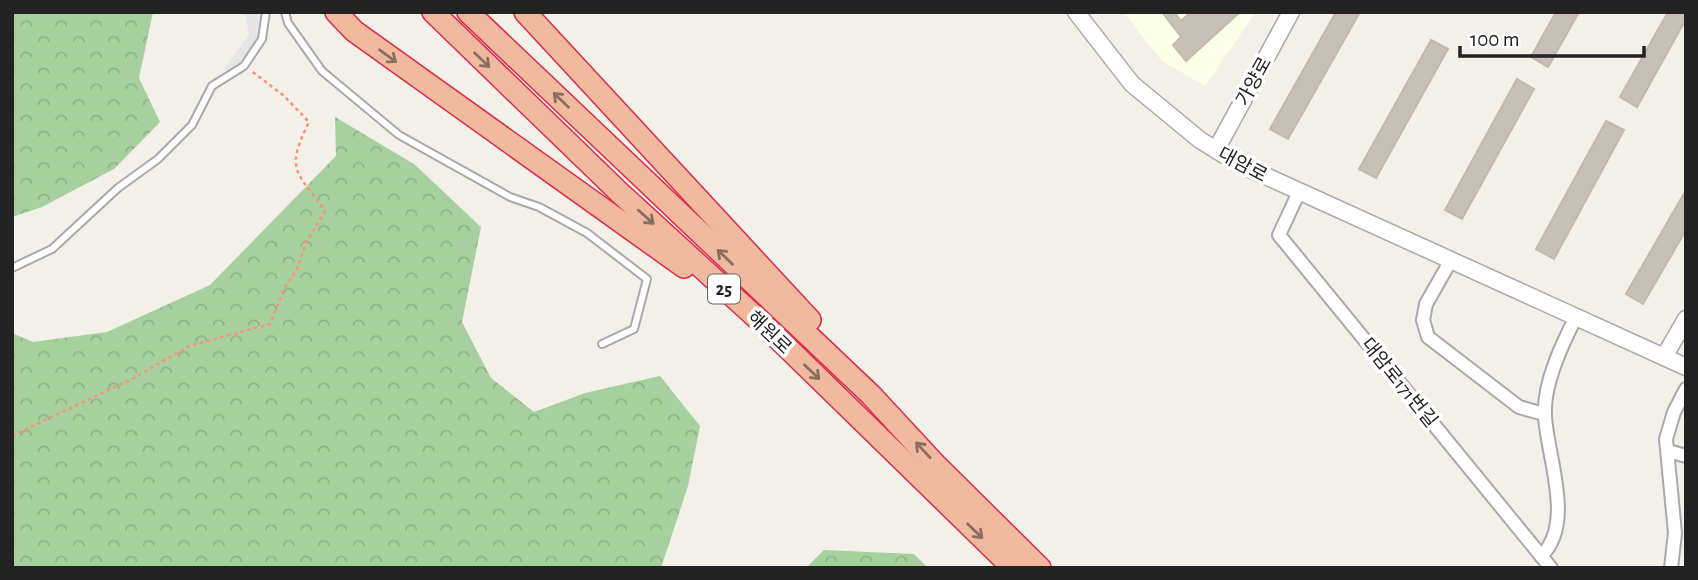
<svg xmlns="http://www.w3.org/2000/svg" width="1698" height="580" font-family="'Alegreya Sans','Noto Sans KR',sans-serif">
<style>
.education{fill:#fbffe5}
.forest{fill:url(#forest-crowns)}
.parking{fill:#e6e6e6}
.building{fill:#c7c0b8;stroke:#c4b9ab;stroke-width:2}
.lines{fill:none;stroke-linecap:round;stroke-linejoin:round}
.service-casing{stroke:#a9a9a9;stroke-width:10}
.minor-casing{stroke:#a9a9a9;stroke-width:16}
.tertiary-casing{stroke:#a9a9a9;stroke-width:19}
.trunk-casing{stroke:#db2b4f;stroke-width:24}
.path{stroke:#f99373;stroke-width:2.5;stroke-dasharray:3.5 3.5;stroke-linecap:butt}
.service{stroke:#fff;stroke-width:6}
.minor{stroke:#fff;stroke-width:12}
.tertiary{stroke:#fff;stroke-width:16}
.trunk{stroke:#f1ba9e;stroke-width:21}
.oneway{stroke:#8a6e60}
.labels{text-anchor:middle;stroke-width:7;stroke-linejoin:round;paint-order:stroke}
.shield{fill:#fff;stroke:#646464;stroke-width:2}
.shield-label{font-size:18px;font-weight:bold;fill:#222}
.street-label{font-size:19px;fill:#222;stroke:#fff}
</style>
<defs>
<pattern id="forest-crowns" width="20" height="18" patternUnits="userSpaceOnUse" patternTransform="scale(1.75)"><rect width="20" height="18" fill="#a6d19e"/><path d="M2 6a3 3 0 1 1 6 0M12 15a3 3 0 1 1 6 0" fill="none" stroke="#8fb388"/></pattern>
</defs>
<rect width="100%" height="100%" fill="#f2f0e9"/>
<polygon class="education" points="1123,12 1256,12 1205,86 1162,61"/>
<g class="forest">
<polygon points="12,12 153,12 139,78 160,122 114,169 42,207 12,217"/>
<polygon points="335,117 414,164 481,227 462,322 491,378 534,412 585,393 660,376 700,426 688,486 661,568 12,568 12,333 33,342 107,332 210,285 336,156"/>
<polygon points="824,550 914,554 928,568 806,568"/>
</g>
<polygon class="parking" points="247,12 260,12 267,33 248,63 230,71 224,69 249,35 245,14"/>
<g class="building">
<polygon points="1162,12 1174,12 1181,21 1191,12 1240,12 1186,61 1173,45 1181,37"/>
<polygon points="1336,12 1360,12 1288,139 1270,129"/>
<polygon points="1556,12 1579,12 1548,67 1531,57"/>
<polygon points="1668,12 1686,12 1686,19 1637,107 1620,97"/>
<polygon points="1431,40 1448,49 1376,178 1359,169"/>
<polygon points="1517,79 1534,89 1462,219 1445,210"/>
<polygon points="1606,121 1624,130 1554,259 1536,249"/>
<polygon points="1686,190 1686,230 1643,304 1626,294"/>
</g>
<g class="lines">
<g class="service-casing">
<g id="service">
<polyline points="285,12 288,23 322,71 399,135 510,197 539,207 587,233 647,279 634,329 602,344"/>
<polyline points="12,268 52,249 118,188 158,159 192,125 212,86 244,66 262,39 266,12"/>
</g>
</g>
<g class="minor-casing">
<g id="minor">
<polyline points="1299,192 1279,235 1551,568"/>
<polyline points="1451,260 1426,304 1423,320 1428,337 1519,407 1544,414"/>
<polyline points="1668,451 1686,456"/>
<path d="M1541 556C1576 523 1546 454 1545 415 1543 384 1562 344 1576 317"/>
<polyline points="1671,568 1675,533 1666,439 1674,412 1686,389"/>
</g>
</g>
<g class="tertiary-casing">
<g id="tertiary">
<polyline points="1076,12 1132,84 1200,140 1237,163 1686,367"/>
<polyline points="1216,150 1291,12"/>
<polyline points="1664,357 1686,319"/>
</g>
</g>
<g class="trunk-casing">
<g id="trunk">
<polyline points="336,12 354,31 684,267"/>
<polyline points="433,12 620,193 761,322 1013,568"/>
<polyline points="468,12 871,395 933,462 1040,568"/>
<polyline points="525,12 810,320"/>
</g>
</g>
<path class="path" d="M12 436 134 378 189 346 270 324 284 289 297 269 306 243 325 211C296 170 285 171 309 122L283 95 250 70"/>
<use href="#service" class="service"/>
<use href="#minor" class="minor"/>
<use href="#tertiary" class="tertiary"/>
<use href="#trunk" class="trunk"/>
</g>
<defs><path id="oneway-shaft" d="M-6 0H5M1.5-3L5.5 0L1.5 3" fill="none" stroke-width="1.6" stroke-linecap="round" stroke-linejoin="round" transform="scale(1.75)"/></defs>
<g class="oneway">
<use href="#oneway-shaft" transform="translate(388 56) rotate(36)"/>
<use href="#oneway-shaft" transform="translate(482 60) rotate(44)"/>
<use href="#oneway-shaft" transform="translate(561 100) rotate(-136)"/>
<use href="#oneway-shaft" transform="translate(646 217) rotate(42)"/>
<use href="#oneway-shaft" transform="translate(725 257) rotate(-136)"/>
<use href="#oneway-shaft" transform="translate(812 372) rotate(44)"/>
<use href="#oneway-shaft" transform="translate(923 450) rotate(-133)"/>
<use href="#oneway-shaft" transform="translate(975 531) rotate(44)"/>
</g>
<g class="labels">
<rect class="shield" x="708" y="274.5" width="32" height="29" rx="5"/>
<g class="shield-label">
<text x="724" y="295">25</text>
</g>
<g class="street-label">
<text transform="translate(1253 81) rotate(-61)" y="7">가양로</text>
<text transform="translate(1243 164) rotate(28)" y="7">대암로</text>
<text transform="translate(770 332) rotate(44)" y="7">해원로</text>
<text transform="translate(1400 382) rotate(51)" y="7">대암로171번길</text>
</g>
</g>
<rect width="1698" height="580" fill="none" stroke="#222222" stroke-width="28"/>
<path d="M1460 46v10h184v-10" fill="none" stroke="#222222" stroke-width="3.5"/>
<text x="1470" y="46" font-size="21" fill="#222222" stroke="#ffffff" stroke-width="5" paint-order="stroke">100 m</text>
</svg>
